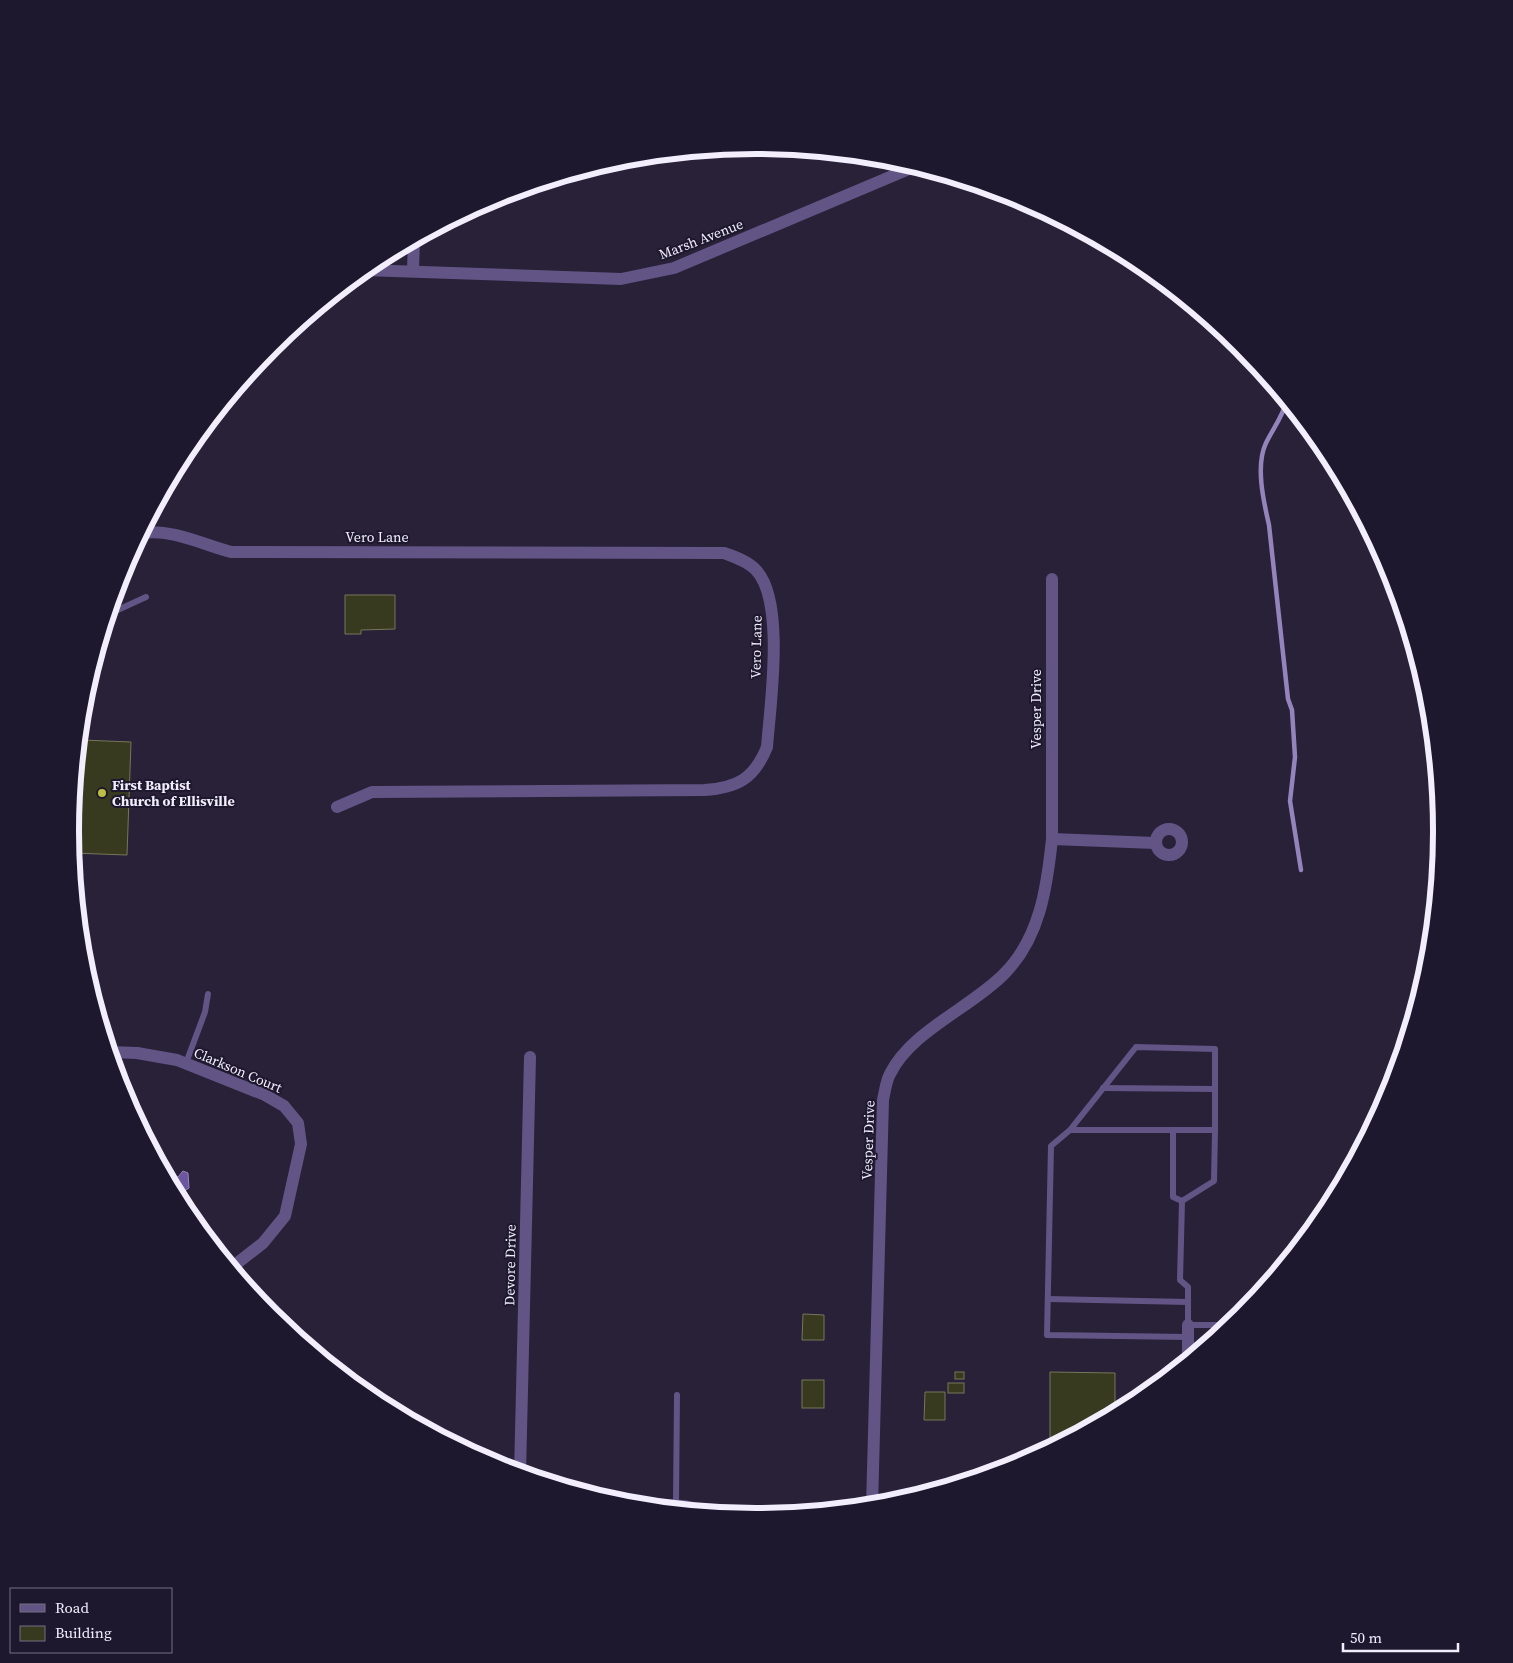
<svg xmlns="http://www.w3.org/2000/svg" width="1513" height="1663" font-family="'Source Serif 4',serif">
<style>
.water{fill:#6d56a0;stroke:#9584bc}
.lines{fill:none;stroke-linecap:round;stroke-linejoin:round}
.stream{stroke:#9584bc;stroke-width:4.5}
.building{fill:#383a1f;stroke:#75775a}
.lane{stroke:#625485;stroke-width:6}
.street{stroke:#625485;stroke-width:12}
.poi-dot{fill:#bdbf43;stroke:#1e182e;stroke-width:2}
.labels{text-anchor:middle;stroke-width:4;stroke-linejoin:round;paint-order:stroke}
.street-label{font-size:14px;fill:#f2eefe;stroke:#1e182e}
.poi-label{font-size:14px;font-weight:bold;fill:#f2eefe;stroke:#1e182e;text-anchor:start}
.rim{fill:none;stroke:#f2eefe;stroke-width:6}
</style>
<rect width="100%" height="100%" fill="#282138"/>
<polygon class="water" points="183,1171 188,1173 189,1188 180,1194 174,1192 167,1177 178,1177"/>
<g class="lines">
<path class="stream" d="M1287 401C1282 417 1273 429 1266 443 1255 466 1264 503 1269 525L1288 699 1292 710 1295 757 1290 801 1301 870"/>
</g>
<g class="building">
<polygon points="345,595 395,595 395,629 361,630 361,634 345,634"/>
<polygon points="82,740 131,742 127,855 72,853 70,831 78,754"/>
<polygon points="803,1314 824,1315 824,1340 802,1340"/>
<rect x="955" y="1372" width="9" height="7"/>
<polygon points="1050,1372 1115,1373 1115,1415 1050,1449"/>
<rect x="802" y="1380" width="22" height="28"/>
<rect x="948" y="1383" width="16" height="10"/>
<polygon points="925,1392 945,1392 945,1420 924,1420"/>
</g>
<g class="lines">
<g class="lane">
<polyline points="109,614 146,597"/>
<polyline points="186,1063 205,1012 208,994"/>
<polyline points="1103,1088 1215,1089"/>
<polyline points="1070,1130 1215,1130 1215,1049 1136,1047 1070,1130 1051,1146 1047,1335 1188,1337"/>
<polyline points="1173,1130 1173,1197 1182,1201"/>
<polyline points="1182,1201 1180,1280 1188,1287 1188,1325 1218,1325 1218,1337"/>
<polyline points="1182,1201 1214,1181 1215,1130"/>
<polyline points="1048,1299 1188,1302"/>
<polyline points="676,1502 677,1395"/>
<path d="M647 1507V1503C667 1503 693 1499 709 1513"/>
</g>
<g class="street">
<polyline points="364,270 621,279 674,268 916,166"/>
<polyline points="413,270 414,240"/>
<path d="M142 533C174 529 201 544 231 552L724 553C735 557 747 561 755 569 786 599 770 706 767 747 754 779 737 788 704 790L372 792 337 807"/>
<circle cx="1169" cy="842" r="13"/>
<polyline points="1052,839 1155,843"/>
<polyline points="110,1052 137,1053 177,1060 265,1095 284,1106 298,1123 301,1144 285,1216 263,1243 231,1268"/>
<polyline points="1188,1362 1188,1325"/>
<polyline points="520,1474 530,1057"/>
<path d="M872 1507 883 1100C885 1091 886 1081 890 1074 911 1031 972 1007 1004 974 1040 938 1047 887 1052 839V579"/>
</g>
</g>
<circle class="poi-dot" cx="102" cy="793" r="5"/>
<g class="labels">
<g class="street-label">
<text transform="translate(701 239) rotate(-21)" y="5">Marsh Avenue</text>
<text x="377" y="542">Vero Lane</text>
<text transform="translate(756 647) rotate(-89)" y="5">Vero Lane</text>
<text transform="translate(1036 709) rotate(-90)" y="5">Vesper Drive</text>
<text transform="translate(238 1070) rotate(23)" y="5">Clarkson Court</text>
<text transform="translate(868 1140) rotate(-88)" y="5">Vesper Drive</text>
<text transform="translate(510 1265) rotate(-89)" y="5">Devore Drive</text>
</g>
<g class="poi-label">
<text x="112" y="790">First Baptist<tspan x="112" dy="16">Church of Ellisville</tspan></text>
</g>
</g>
<path d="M0 0H1513V1663H0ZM79 831a677 677 0 1 1 1354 0a677 677 0 1 1-1354 0Z" fill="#1e182e" fill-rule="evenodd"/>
<path class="rim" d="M79 831a677 677 0 1 1 1354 0a677 677 0 1 1-1354 0Z"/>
<rect x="10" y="1588" width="162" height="65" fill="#1e182e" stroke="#736e81"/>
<rect x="20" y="1604" width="25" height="8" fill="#625485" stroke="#736e81"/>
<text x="55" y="1613" font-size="15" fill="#f2eefe">Road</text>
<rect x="20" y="1626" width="25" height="15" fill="#383a1f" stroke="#736e81"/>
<text x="55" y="1638" font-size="15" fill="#f2eefe">Building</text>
<path d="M1343 1643v8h115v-8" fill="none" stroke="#f2eefe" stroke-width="2.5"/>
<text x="1350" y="1643" font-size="15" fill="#f2eefe" stroke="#1e182e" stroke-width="4" paint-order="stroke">50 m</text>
</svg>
